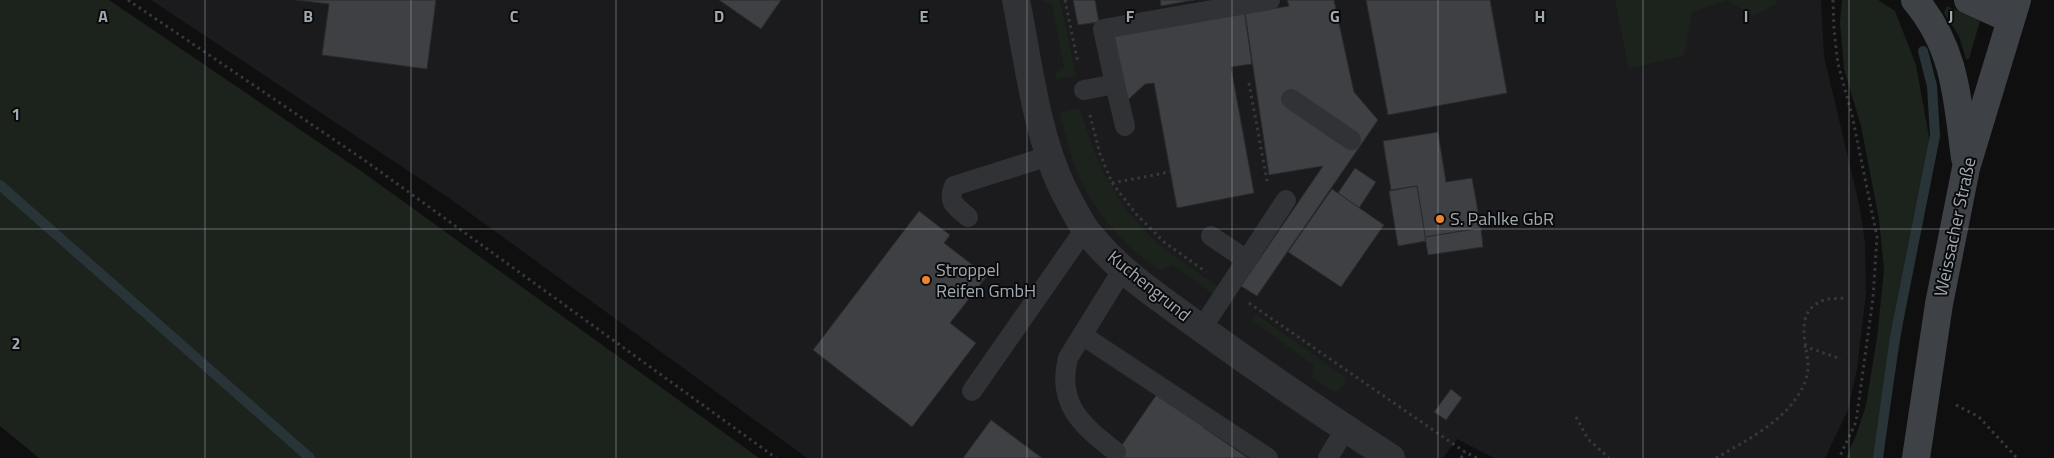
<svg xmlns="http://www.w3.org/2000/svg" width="2054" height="458" font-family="'Titillium Web',sans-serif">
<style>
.built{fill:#1b1b1d}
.green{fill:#1c231c}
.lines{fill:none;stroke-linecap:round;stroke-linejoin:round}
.stream{stroke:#293438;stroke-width:10}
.building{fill:#3e4043;stroke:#292a2c}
.path{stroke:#36393c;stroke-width:3;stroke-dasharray:2.5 4;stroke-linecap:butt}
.service{stroke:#303235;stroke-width:20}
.minor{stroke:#303235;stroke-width:28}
.secondary{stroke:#3e4145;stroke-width:28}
.grid{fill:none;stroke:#a0a9b1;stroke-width:1;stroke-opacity:0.55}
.poi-dot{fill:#eb842c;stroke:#0a0a0b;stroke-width:2}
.labels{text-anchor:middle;stroke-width:4;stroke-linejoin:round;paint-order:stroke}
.poi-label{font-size:18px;fill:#a0a9b1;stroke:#0a0a0b;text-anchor:start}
.street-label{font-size:18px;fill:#a0a9b1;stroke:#0a0a0b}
.grid-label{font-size:16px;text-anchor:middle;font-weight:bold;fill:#a0a9b1;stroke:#0a0a0b;stroke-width:4;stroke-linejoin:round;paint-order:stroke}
</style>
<rect width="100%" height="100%" fill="#0f0f10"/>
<polygon class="built" points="151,0 1821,0 1824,56 1859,204 1865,242 1866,294 1857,369 1848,410 1825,458 1494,458 1457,439 1443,458 807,458 449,198"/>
<g class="green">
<polygon points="0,0 109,0 361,171 759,458 39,458 0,426"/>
<polygon points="1041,0 1060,0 1076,76 1056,79 1056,73 1064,67 1052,4"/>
<polygon points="1615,0 1775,0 1776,4 1754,16 1727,0 1692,12 1684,55 1629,69"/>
<polygon points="1842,0 1878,0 1895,11 1916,65 1930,143 1937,146 1913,263 1881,458 1846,458 1857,433 1866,405 1877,338 1884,270 1879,219 1861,126 1844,69 1840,23"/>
<polygon points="1947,6 1980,21 1969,59 1966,59 1959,36 1944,13"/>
<path d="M1080 108C1095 161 1112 199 1152 238 1172 257 1198 272 1220 288L1216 296 1173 265 1160 270C1124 248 1093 210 1077 172 1070 153 1065 133 1060 113Z"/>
<path d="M1256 314 1345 377C1345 384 1344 387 1338 391H1332L1312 377 1313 365 1252 320Z"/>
</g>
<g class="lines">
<g class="stream">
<polyline points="0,185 310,458"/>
<polyline points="1878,458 1895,337 1935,136 1932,86 1923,51"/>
</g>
</g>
<g class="building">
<polygon points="296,0 436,0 427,69 322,55 329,4"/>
<polygon points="719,0 781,0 761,29"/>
<polygon points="719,0 781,0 761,29"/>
<polygon points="1073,0 1095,0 1099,22 1078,25"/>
<polygon points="1160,0 1194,0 1161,6"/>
<polygon points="1287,0 1334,0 1354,92 1378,120 1257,296 1241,286 1323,166 1269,175 1245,13 1289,6"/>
<polygon points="1366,0 1490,0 1507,93 1388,115"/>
<polygon points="1244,9 1252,64 1231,67 1254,193 1177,208 1154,83 1145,84 1128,100 1110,34"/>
<polygon points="1438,132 1446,182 1472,178 1481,228 1425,237 1417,186 1391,190 1383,141"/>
<polygon points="1355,168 1376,182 1359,208 1338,193"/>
<polygon points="1417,186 1426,241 1398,246 1389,191"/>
<polygon points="1332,189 1384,225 1341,287 1288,252"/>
<polygon points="919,211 950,235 944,243 987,276 950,323 976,343 912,427 813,350"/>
<polygon points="1481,228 1483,247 1428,255 1425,237"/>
<polygon points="1451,389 1462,398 1446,420 1434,412"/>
<polygon points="1159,391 1206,423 1203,427 1248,458 1113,458"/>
<polygon points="991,420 1042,458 963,458"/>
</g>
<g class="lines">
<g class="path">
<polyline points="128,0 367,162 776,458"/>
<polyline points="1065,0 1078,63"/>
<polyline points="1833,0 1834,30 1838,64 1852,115 1877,237 1873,298 1856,422 1839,458"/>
<polyline points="1249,83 1267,181"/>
<polyline points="1090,115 1100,154 1112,183 1137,215 1164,242 1206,272"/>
<polyline points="1112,183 1170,172"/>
<polyline points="1249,303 1465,452 1477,458"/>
<polyline points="1804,346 1841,359"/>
<polyline points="1956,405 1979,417 2017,458"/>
<polyline points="1576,417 1588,439 1609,458"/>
<polyline points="1461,458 1465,452"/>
<path d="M1716 458C1747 440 1784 422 1802 389 1805 384 1808 373 1808 367 1808 345 1792 312 1824 300 1830 298 1837 299 1843 298"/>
</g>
<g class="service">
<polyline points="1115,84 1125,126"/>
<polyline points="1084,90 1115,84 1103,29 1270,0"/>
<polyline points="1291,99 1351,140"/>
<path d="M968 217C956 206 947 203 954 186L1049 156"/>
<polyline points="1211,236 1247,260"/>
<polyline points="1202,328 1286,200"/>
<polyline points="1082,335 1268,458"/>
<polyline points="972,391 1085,229"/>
<path d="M1116 452C1083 426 1056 405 1068 358L1123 269"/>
<polyline points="1328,458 1346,428"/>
</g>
<path class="minor" d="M1016 0C1028 59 1036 133 1062 187 1069 201 1077 217 1086 230 1120 275 1172 306 1216 339 1273 380 1332 420 1391 458"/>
<g class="secondary">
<path d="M1915 0C1956 49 1957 98 1965 158"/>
<polyline points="1968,0 2010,19"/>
<polyline points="1916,458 1939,304 1966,168 2017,0"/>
</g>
</g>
<path class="grid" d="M205 0V458M411 0V458M616 0V458M822 0V458M1027 0V458M1232 0V458M1438 0V458M1643 0V458M1849 0V458M0 229H2054"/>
<g class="poi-dot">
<circle cx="1440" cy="219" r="5"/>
<circle cx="926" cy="280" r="5"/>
</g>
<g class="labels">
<g class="poi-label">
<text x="1450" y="225">S. Pahlke GbR</text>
<text x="936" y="276">Stroppel<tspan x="936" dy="21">Reifen GmbH</tspan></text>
</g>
<g class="street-label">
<text transform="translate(1955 227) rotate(-78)" y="6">Weissacher Straße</text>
<text transform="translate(1149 286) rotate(39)" y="6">Kuchengrund</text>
</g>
</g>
<g class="grid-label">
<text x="103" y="22">A</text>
<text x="308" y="22">B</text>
<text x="514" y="22">C</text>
<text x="719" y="22">D</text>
<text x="924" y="22">E</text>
<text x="1130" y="22">F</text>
<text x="1335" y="22">G</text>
<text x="1540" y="22">H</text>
<text x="1746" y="22">I</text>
<text x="1951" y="22">J</text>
<text x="16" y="120">1</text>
<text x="16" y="349">2</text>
</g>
</svg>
